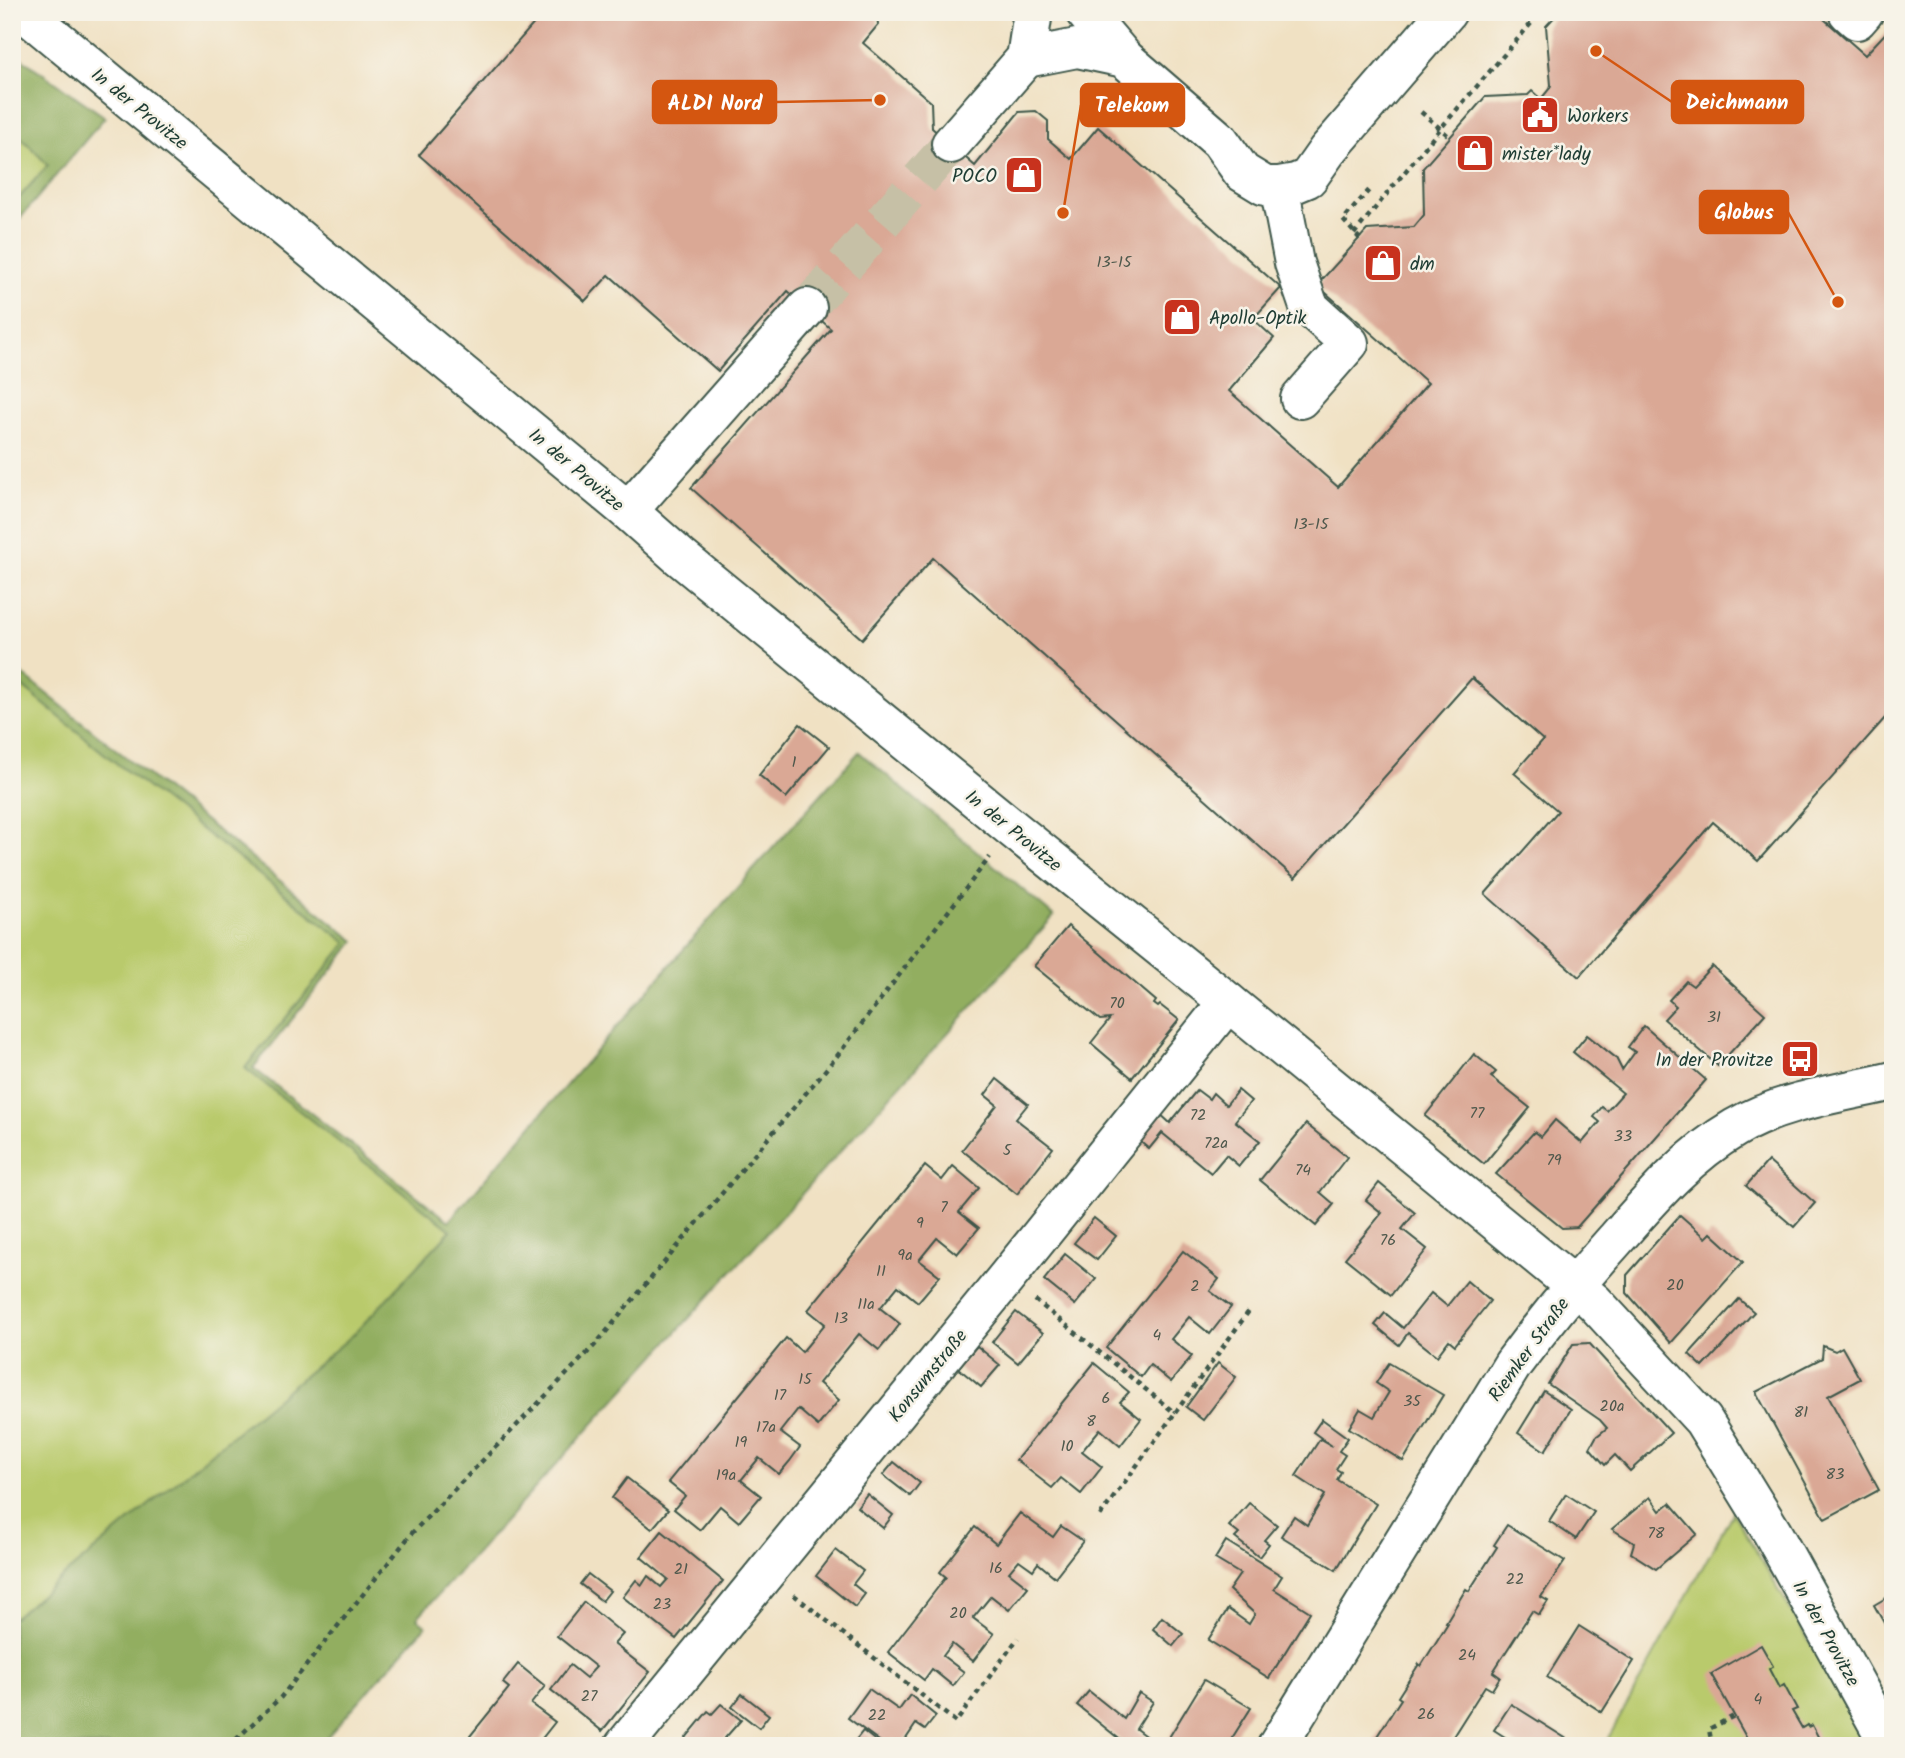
<svg xmlns="http://www.w3.org/2000/svg" width="1905" height="1758" font-family="Kalam,sans-serif">
<style>
.green{fill:#b9ca6c;stroke:#6c8450;stroke-width:2}
.forest{fill:#92ae60;stroke:#58764a;stroke-width:2}
.building{fill:#daa895}
.lines{fill:none;stroke-linecap:round;stroke-linejoin:round}
.minor-tunnel{stroke:#c6c0a6;stroke-width:38;stroke-dasharray:38 19;stroke-linecap:butt}
.minor-casing{stroke:#3e5649;stroke-width:42}
.path{stroke:#3e5649;stroke-width:4.5;stroke-dasharray:5 5;stroke-linecap:butt}
.minor{stroke:#fff;stroke-width:38}
.labels{text-anchor:middle;stroke-width:5;stroke-linejoin:round;paint-order:stroke}
.number-label{font-size:16px;fill:#4e584c}
.street-label{font-size:19px;fill:#1f3d34;stroke:#f7f3e8}
.poi-label{font-size:19px;fill:#1f3d34;stroke:#f7f3e8;text-anchor:start}
.leader{fill:none;stroke:#d45610;stroke-width:2.5}
.callout-dot{fill:#d45610;stroke:#f7f3e8;stroke-width:2.5}
.callout{fill:#d45610;stroke:#d45610;stroke-width:2.5}
.callout-label{font-size:21px;text-anchor:middle;font-weight:bold;fill:#fff}
</style>
<rect width="100%" height="100%" fill="#f7f3e8"/>
<filter id="ink" filterUnits="userSpaceOnUse"><feTurbulence type="fractalNoise" baseFrequency=".0143" numOctaves="2"/><feDisplacementMap in="SourceGraphic" scale="14" xChannelSelector="R" yChannelSelector="G"/><feConvolveMatrix kernelMatrix="1 2 1 2 8 2 1 2 1" color-interpolation-filters="sRGB"/></filter>
<filter id="wash" filterUnits="userSpaceOnUse"><feTurbulence type="fractalNoise" baseFrequency=".00686" numOctaves="4" result="noise"/><feDisplacementMap in="SourceGraphic" scale="28" xChannelSelector="R" yChannelSelector="G"/><feGaussianBlur stdDeviation="1.57" result="paint"/><feColorMatrix in="noise" values="0 0 0 0 0 0 0 0 0 0 0 0 0 0 0 0 0 1.4 0 .05"/><feComposite in="paint" operator="in"/></filter>
<g filter="url(#wash)">
<rect width="100%" height="100%" fill="#f0e1c3"/>
<g class="green">
<polygon points="12,128 48,165 12,206"/>
<polygon points="12,678 106,755 347,943 245,1068 451,1230 353,1335 12,1619"/>
<polygon points="1733,1512 1871,1746 1604,1746"/>
</g>
<g class="forest">
<polygon points="12,52 105,117 12,228 12,206 48,165 12,128"/>
<polygon points="12,666 355,941 253,1068 449,1221 728,898 859,752 1054,916 417,1618 426,1626 319,1746 12,1746 12,1619 353,1335 451,1230 245,1068 347,943 106,755 12,678"/>
</g>
<g id="blocks">
<g class="building">
<polygon points="544,12 877,12 878,25 863,43 931,102 932,128 975,166 1019,112 1036,111 1048,121 1048,139 1071,159 1098,127 1281,288 1253,319 1274,338 1229,391 1338,487 1428,383 1317,285 1367,230 1414,227 1424,215 1423,168 1485,97 1528,95 1532,91 1541,99 1550,88 1551,85 1546,26 1559,12 1816,12 1865,55 1893,25 1893,709 1758,861 1713,822 1579,977 1485,894 1558,811 1514,773 1543,740 1472,678 1295,878 933,558 862,639 691,488 831,329 788,291 718,371 609,275 585,301 419,155"/>
<polygon points="800,724 829,747 786,798 759,775"/>
<polygon points="1068,926 1156,1001 1154,1004 1158,1007 1160,1005 1179,1020 1132,1078 1091,1043 1110,1019 1100,1020 1034,966"/>
<polygon points="1712,966 1765,1014 1718,1066 1664,1019 1676,1006 1669,1000 1686,981 1693,986"/>
<polygon points="1644,1026 1706,1080 1577,1227 1562,1228 1496,1174 1534,1132 1541,1137 1555,1120 1582,1143 1600,1122 1594,1117 1602,1107 1607,1111 1623,1093 1573,1052 1587,1035 1616,1058 1622,1070 1635,1052 1628,1047"/>
<polygon points="1474,1054 1496,1072 1491,1077 1530,1108 1484,1164 1425,1116"/>
<polygon points="997,1079 1028,1104 1016,1119 1053,1148 1017,1194 962,1150 997,1105 985,1095"/>
<polygon points="1197,1090 1209,1099 1213,1093 1226,1105 1238,1090 1251,1101 1235,1121 1260,1141 1239,1166 1226,1155 1211,1173 1162,1133 1149,1149 1136,1138 1158,1112 1170,1123"/>
<polygon points="1306,1124 1347,1157 1320,1192 1334,1204 1316,1226 1260,1180"/>
<polygon points="1768,1161 1815,1203 1794,1227 1746,1186"/>
<polygon points="925,1166 942,1180 953,1166 979,1188 959,1212 979,1228 957,1254 937,1238 919,1260 940,1276 918,1302 898,1286 880,1308 900,1324 890,1337 879,1350 859,1334 819,1383 839,1400 818,1426 798,1409 780,1432 800,1447 790,1461 779,1474 759,1458 741,1480 761,1496 739,1522 720,1506 700,1530 674,1509 685,1496 668,1482 786,1338 802,1352 825,1324 808,1310"/>
<polygon points="1379,1183 1415,1213 1402,1229 1427,1249 1391,1295 1345,1258 1382,1213 1366,1200"/>
<polygon points="1680,1215 1706,1238 1711,1233 1743,1262 1671,1343 1627,1293 1627,1275"/>
<polygon points="1094,1218 1116,1236 1097,1260 1074,1243"/>
<polygon points="1183,1251 1219,1279 1210,1291 1231,1307 1210,1334 1189,1317 1171,1339 1192,1356 1171,1382 1150,1365 1141,1377 1106,1348"/>
<polygon points="1065,1254 1096,1279 1075,1305 1044,1280"/>
<polygon points="1467,1281 1490,1301 1455,1345 1449,1340 1437,1356 1408,1333 1399,1345 1375,1325 1385,1313 1403,1328 1431,1293 1447,1306"/>
<polygon points="1739,1299 1754,1312 1703,1367 1689,1354"/>
<polygon points="1016,1312 1043,1333 1018,1363 992,1342"/>
<polygon points="1589,1343 1671,1433 1630,1471 1615,1455 1605,1465 1590,1448 1596,1437 1607,1428 1600,1420 1548,1384 1573,1344"/>
<polygon points="977,1346 1000,1365 981,1387 958,1368"/>
<polygon points="1823,1346 1835,1351 1842,1347 1860,1379 1828,1396 1879,1490 1825,1519 1756,1392 1822,1358"/>
<polygon points="1094,1363 1129,1392 1120,1402 1141,1419 1120,1446 1100,1429 1082,1451 1102,1467 1081,1494 1061,1478 1052,1488 1016,1460"/>
<polygon points="1218,1363 1236,1377 1203,1420 1186,1407"/>
<polygon points="1389,1363 1443,1395 1403,1461 1349,1428 1360,1409 1374,1417 1389,1392 1376,1383"/>
<polygon points="1544,1391 1571,1409 1545,1451 1518,1433"/>
<polygon points="1322,1419 1348,1438 1339,1451 1345,1455 1336,1469 1341,1472 1337,1480 1376,1504 1336,1570 1281,1536 1294,1516 1307,1525 1325,1495 1296,1476 1320,1439 1332,1446 1313,1432"/>
<polygon points="894,1462 920,1483 910,1496 883,1475"/>
<polygon points="627,1478 668,1510 652,1529 612,1498"/>
<polygon points="867,1494 893,1515 883,1528 857,1507"/>
<polygon points="1566,1494 1594,1512 1576,1539 1549,1521"/>
<polygon points="1650,1497 1660,1511 1670,1503 1697,1534 1656,1569 1631,1553 1634,1543 1612,1529"/>
<polygon points="1249,1503 1277,1525 1264,1540 1269,1544 1259,1557 1235,1538 1239,1534 1229,1526"/>
<polygon points="1020,1513 1053,1537 1061,1526 1083,1541 1055,1577 1038,1563 1033,1570 1019,1560 1009,1572 1028,1587 1009,1610 991,1596 973,1618 994,1634 973,1661 952,1644 943,1656 964,1672 953,1686 932,1669 924,1680 888,1652 946,1577 940,1572 975,1527 996,1544"/>
<polygon points="1507,1525 1565,1561 1541,1597 1548,1601 1539,1615 1532,1611 1493,1672 1500,1677 1492,1690 1485,1686 1447,1746 1375,1746 1372,1744 1401,1699 1398,1697 1419,1664 1421,1666 1448,1623 1446,1622 1466,1589 1469,1591 1497,1547 1494,1545"/>
<polygon points="662,1531 723,1581 676,1639 623,1597 636,1580 642,1585 648,1576 661,1587 668,1579 641,1557"/>
<polygon points="1226,1541 1282,1576 1274,1589 1310,1612 1269,1678 1208,1640 1228,1609 1249,1624 1255,1614 1229,1590 1240,1574 1215,1559"/>
<polygon points="836,1550 863,1571 853,1584 865,1594 855,1607 816,1576"/>
<polygon points="588,1574 610,1591 602,1601 580,1584"/>
<polygon points="1893,1594 1893,1639 1874,1605"/>
<polygon points="584,1602 623,1634 614,1644 650,1672 602,1731 551,1690 570,1665 586,1678 596,1667 557,1636"/>
<polygon points="1162,1617 1183,1634 1173,1646 1153,1629"/>
<polygon points="1579,1626 1634,1661 1602,1712 1547,1677"/>
<polygon points="1761,1645 1773,1666 1769,1669 1779,1688 1784,1685 1797,1709 1792,1711 1802,1728 1807,1725 1808,1727 1812,1725 1823,1746 1751,1746 1711,1674"/>
<polygon points="518,1664 545,1686 531,1704 555,1722 536,1746 462,1746 509,1688 503,1683"/>
<polygon points="1204,1680 1251,1708 1227,1746 1178,1746 1168,1739"/>
<polygon points="869,1689 899,1710 910,1695 936,1716 925,1730 916,1724 901,1746 886,1746 848,1718"/>
<polygon points="1089,1691 1124,1719 1139,1693 1153,1702 1136,1729 1156,1744 1154,1746 1128,1746 1077,1705"/>
<polygon points="742,1694 769,1715 759,1728 732,1707"/>
<polygon points="721,1704 741,1720 718,1746 694,1746 685,1739 708,1711 712,1714"/>
<polygon points="1511,1704 1578,1746 1519,1746 1494,1730"/>
<polygon points="863,1731 882,1746 851,1746"/>
</g>
</g>
</g>
<g filter="url(#ink)">
<use href="#blocks" fill-opacity="0" stroke="#3e5649" stroke-width="2"/>
<g class="lines">
<polyline class="minor-tunnel" points="807,308 951,144"/>
<g class="minor-casing">
<g id="minor">
<polyline points="24,12 628,511 680,557 1013,829 1228,1002 1594,1302 1703,1420 1772,1532 1890,1746"/>
<polyline points="1085,12 1124,58 1220,141 1242,172 1265,186 1279,186 1296,183 1308,178 1327,151 1447,12"/>
<polyline points="1848,12 1857,20 1864,12"/>
<polyline points="1026,58 1077,48 1124,58"/>
<polyline points="951,144 1026,58 1033,12"/>
<polyline points="1279,186 1294,263 1309,307 1349,343 1300,399"/>
<polyline points="628,511 807,308"/>
<polyline points="624,1746 1007,1277 1228,1002"/>
<path d="M1277 1746 1513 1364C1545 1321 1579 1280 1615 1240 1651 1199 1687 1156 1735 1128 1780 1101 1842 1093 1893 1081"/>
</g>
</g>
<g class="path">
<polyline points="1555,12 1558,14"/>
<polyline points="1421,112 1450,137"/>
<polyline points="1354,234 1440,129 1541,12"/>
<polyline points="1360,239 1343,220 1370,189"/>
<polyline points="1035,1300 1175,1413 1249,1311"/>
<polyline points="1100,1516 1175,1413"/>
<polyline points="794,1595 956,1722 1018,1638"/>
<polyline points="229,1746 281,1697 412,1533 595,1345 837,1056 990,857"/>
<polyline points="1714,1746 1711,1740 1709,1729 1734,1716"/>
</g>
<use href="#minor" class="minor"/>
</g>
</g>
<defs>
<g id="civic-square" transform="scale(2.0125)"><rect x="-9" y="-9" width="18" height="18" rx="4" fill="#c8321e" stroke="#f7f3e8"/><path d="M-.6-6.5H3V-4.5H.6V-3L4-1V1h2V6H-6V1h2V-1L-.6-3ZM-1.2 2.5V6h2.4V2.5Z" fill="#fff"/></g>
<g id="shop-square" transform="scale(2.0125)"><rect x="-9" y="-9" width="18" height="18" rx="4" fill="#c8321e" stroke="#f7f3e8"/><path d="M-5-2.5h2.3a2.7 3.5 0 0 1 5.4 0H5L5.5 6h-11ZM-1.5-2.5h3a1.5 2.3 0 0 0-3 0Z" fill="#fff"/></g>
<g id="bus-square" transform="scale(2.0125)"><rect x="-9" y="-9" width="18" height="18" rx="4" fill="#c8321e" stroke="#f7f3e8"/><path d="M-5-6H5V4H4V6H2V4H-2V6H-4V4H-5ZM-3.5-4V0h7V-4ZM-3.5 1.2v1.5H-2V1.2ZM2 1.2v1.5H3.5V1.2Z" fill="#fff"/></g>
</defs>
<g fill-rule="evenodd">
<use href="#civic-square" x="1540" y="115"/>
<use href="#shop-square" x="1475" y="153"/>
<use href="#shop-square" x="1024" y="175"/>
<use href="#shop-square" x="1383" y="263"/>
<use href="#shop-square" x="1182" y="317"/>
<use href="#bus-square" x="1800" y="1059"/>
</g>
<g class="labels">
<g class="number-label">
<text x="1114" y="267">13-15</text>
<text x="1311" y="529">13-15</text>
<text x="794" y="767">1</text>
<text x="1117" y="1008">70</text>
<text x="1714" y="1022">31</text>
<text x="1477" y="1118">77</text>
<text x="1198" y="1120">72</text>
<text x="1623" y="1141">33</text>
<text x="1216" y="1148">72a</text>
<text x="1007" y="1155">5</text>
<text x="1554" y="1165">79</text>
<text x="1303" y="1175">74</text>
<text x="944" y="1212">7</text>
<text x="920" y="1228">9</text>
<text x="1388" y="1245">76</text>
<text x="905" y="1260">9a</text>
<text x="881" y="1276">11</text>
<text x="1675" y="1290">20</text>
<text x="1195" y="1291">2</text>
<text x="866" y="1309">11a</text>
<text x="841" y="1323">13</text>
<text x="1157" y="1340">4</text>
<text x="805" y="1384">15</text>
<text x="780" y="1400">17</text>
<text x="1106" y="1403">6</text>
<text x="1412" y="1406">35</text>
<text x="1612" y="1411">20a</text>
<text x="1801" y="1417">81</text>
<text x="1091" y="1426">8</text>
<text x="766" y="1432">17a</text>
<text x="741" y="1447">19</text>
<text x="1067" y="1451">10</text>
<text x="1835" y="1479">83</text>
<text x="726" y="1480">19a</text>
<text x="1656" y="1538">78</text>
<text x="996" y="1573">16</text>
<text x="681" y="1574">21</text>
<text x="1515" y="1584">22</text>
<text x="662" y="1609">23</text>
<text x="958" y="1618">20</text>
<text x="1467" y="1660">24</text>
<text x="589" y="1701">27</text>
<text x="1758" y="1704">4</text>
<text x="1426" y="1719">26</text>
<text x="877" y="1720">22</text>
</g>
<g class="street-label">
<text transform="translate(140 108) rotate(39)" y="7">In der Provitze</text>
<text transform="translate(577 469) rotate(40)" y="7">In der Provitze</text>
<text transform="translate(1014 830) rotate(39)" y="7">In der Provitze</text>
<text transform="translate(1528 1349) rotate(-54)" y="7">Riemker Straße</text>
<text transform="translate(927 1375) rotate(-51)" y="7">Konsumstraße</text>
<text transform="translate(1827 1633) rotate(61)" y="7">In der Provitze</text>
</g>
<g class="poi-label">
<text x="1567" y="122">Workers</text>
<text x="1502" y="160">mister*lady</text>
<text x="997" y="182" text-anchor="end">POCO</text>
<text x="1410" y="270">dm</text>
<text x="1209" y="324">Apollo-Optik</text>
<text x="1773" y="1066" text-anchor="end">In der Provitze</text>
</g>
</g>
<path class="leader" d="M1596 51L1672 102M880 100L776 102M1063 213L1081 105M1838 302L1788 212"/>
<g class="callout-dot">
<circle cx="1596" cy="51" r="7"/>
<circle cx="880" cy="100" r="7"/>
<circle cx="1063" cy="213" r="7"/>
<circle cx="1838" cy="302" r="7"/>
</g>
<g class="callout">
<rect x="1672" y="81" width="131" height="42" rx="7"/>
<rect x="653" y="81" width="123" height="42" rx="7"/>
<rect x="1081" y="84" width="103" height="42" rx="7"/>
<rect x="1700" y="191" width="88" height="42" rx="7"/>
</g>
<g class="callout-label">
<text x="1737" y="109">Deichmann</text>
<text x="715" y="110">ALDI Nord</text>
<text x="1132" y="112">Telekom</text>
<text x="1744" y="219">Globus</text>
</g>
<rect width="1905" height="1758" fill="none" stroke="#f7f3e8" stroke-width="42"/>
</svg>
